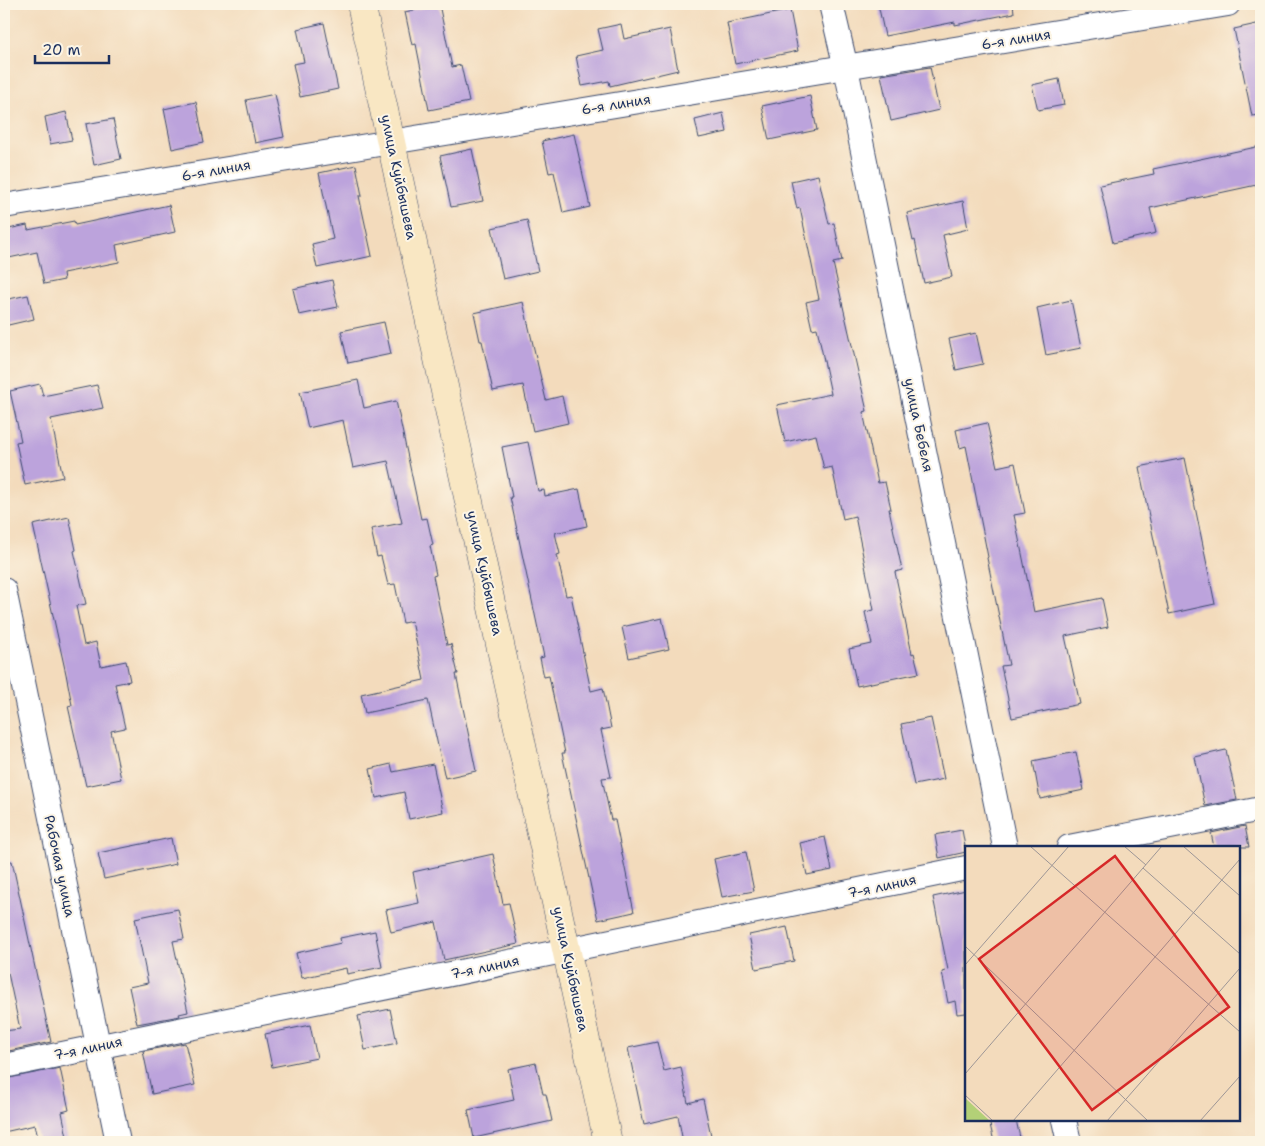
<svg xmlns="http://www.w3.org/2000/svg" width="1265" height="1146" font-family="'Shantell Sans',sans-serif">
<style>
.building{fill:#bca3dc}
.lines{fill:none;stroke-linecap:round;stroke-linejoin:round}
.street-casing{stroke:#3b496c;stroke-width:26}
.secondary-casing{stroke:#3b496c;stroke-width:29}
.street{stroke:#fff;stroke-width:24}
.secondary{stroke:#f9e7c3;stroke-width:28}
.labels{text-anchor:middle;stroke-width:4;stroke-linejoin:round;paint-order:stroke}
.street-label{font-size:14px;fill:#1b2f5e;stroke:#fcf5e5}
.inset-road{fill:none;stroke:#9d9696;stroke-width:1}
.view{fill:#d62828;fill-opacity:0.15;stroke:#d62828;stroke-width:2.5}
.inset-edge{fill:none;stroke:#1b2f5e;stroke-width:2.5}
</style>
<rect width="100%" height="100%" fill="#fcf5e5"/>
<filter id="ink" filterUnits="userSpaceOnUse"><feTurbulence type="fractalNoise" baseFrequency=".02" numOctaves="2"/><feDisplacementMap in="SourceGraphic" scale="10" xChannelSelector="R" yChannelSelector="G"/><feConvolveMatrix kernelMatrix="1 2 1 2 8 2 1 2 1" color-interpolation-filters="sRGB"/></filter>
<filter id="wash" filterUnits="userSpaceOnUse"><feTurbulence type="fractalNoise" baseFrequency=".0096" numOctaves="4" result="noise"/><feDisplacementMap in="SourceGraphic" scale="20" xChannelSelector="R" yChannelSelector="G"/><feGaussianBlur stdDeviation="1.12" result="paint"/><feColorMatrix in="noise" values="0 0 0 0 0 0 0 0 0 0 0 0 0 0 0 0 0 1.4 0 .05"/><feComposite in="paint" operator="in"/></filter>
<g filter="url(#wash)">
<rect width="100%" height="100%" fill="#f3dbbc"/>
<g id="blocks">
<g class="building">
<polygon points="439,4 452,67 461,65 469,102 429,110 416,44 412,45 405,12"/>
<polygon points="878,4 1013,4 1014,13 955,25 955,22 885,36"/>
<polygon points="790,10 798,51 735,64 727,23"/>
<polygon points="324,23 338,89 300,97 293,64 304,62 297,29"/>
<polygon points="1261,23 1261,115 1252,116 1234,29"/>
<polygon points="621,24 624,39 670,29 678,70 610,86 609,81 582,86 576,56 603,50 598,29"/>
<polygon points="930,67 939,110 891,121 881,75"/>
<polygon points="1059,79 1064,105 1038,110 1032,85"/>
<polygon points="275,94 284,137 255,143 246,100"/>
<polygon points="810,96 817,130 769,140 762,106"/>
<polygon points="196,102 204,142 172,149 164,109"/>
<polygon points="66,112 72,140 50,144 45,117"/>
<polygon points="723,113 727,132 699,138 695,120"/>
<polygon points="113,119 121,159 94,165 86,124"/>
<polygon points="574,134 590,207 563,213 554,172 549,173 542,141"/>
<polygon points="1261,146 1261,184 1150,208 1156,233 1113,243 1100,185 1154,174 1153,169"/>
<polygon points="472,149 483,201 451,207 440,156"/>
<polygon points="356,165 362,196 359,196 372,256 317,268 312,244 333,239 319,173"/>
<polygon points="818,175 829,224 834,223 842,261 833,263 867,411 863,412 878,483 885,482 891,509 889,509 902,570 895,572 912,654 914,653 919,673 857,686 849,649 872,644 865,612 874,610 855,516 843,519 832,467 824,469 816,435 785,442 777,405 831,394 817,328 812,329 806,302 819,299 800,208 797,209 791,181"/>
<polygon points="963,201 968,229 943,235 952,277 924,283 915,240 913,241 907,213"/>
<polygon points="169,205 175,232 116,245 119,262 63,273 64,280 44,284 37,252 4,259 4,230 27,225 28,230 74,221 75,225"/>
<polygon points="527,220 538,271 503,279 492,228"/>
<polygon points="332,280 338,307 299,315 293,289"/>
<polygon points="28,295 34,319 4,326 4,300"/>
<polygon points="1071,300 1081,348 1046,355 1037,308"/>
<polygon points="523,302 546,400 562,396 568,423 533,431 523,385 493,391 482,341 480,341 474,313"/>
<polygon points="384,322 391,354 348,363 341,331"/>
<polygon points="976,333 983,364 956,370 949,339"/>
<polygon points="358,380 364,408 396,401 421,519 427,518 433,545 430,546 436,575 433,576 447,645 451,644 458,674 456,674 476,771 445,778 428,700 365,713 361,694 424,680 412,621 403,623 395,584 388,585 381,556 377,557 371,529 402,523 388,461 353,468 343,420 308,428 300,392"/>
<polygon points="40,384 43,396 97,385 103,408 51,419 63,477 25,485 16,442 21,441 10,391"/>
<polygon points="987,423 997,467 1015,463 1025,513 1014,515 1034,612 1102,598 1108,627 1065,636 1080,704 1012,718 1001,666 1009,665 987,558 988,557 966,446 960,448 956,430"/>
<polygon points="528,442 538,491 544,490 545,496 579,489 587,526 555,533 560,554 557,555 566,596 571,595 591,691 603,688 611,728 601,730 611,777 602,778 611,820 615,820 634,912 598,920 562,753 565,753 549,676 544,677 540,658 544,657 510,497 512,497 502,447"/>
<polygon points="1185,458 1215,604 1169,614 1139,467"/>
<polygon points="69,517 76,550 74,551 86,604 76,606 84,645 96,642 101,666 126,661 130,681 115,684 125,728 111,731 121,779 86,786 68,706 72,705 66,674 33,525"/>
<polygon points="662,618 669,649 629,658 622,627"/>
<polygon points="931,718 944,779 914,785 901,724"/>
<polygon points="1226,750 1237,800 1205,806 1195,757"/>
<polygon points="1076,752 1084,790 1040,799 1033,761"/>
<polygon points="391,764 393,772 433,764 443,812 409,819 404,792 376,798 370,769"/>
<polygon points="1245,826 1249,847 1214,847 1211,833"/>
<polygon points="962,830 966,852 939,858 935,835"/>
<polygon points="825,837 832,870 807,875 800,843"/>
<polygon points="171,838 176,864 104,879 98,853"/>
<polygon points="746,852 754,891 722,897 714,859"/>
<polygon points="493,854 503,904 509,903 518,944 444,960 436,922 391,932 386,910 419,903 413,872"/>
<polygon points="12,861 51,1042 4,1052 4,1031 20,1029 8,973 4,974 4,862"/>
<polygon points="966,890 966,1013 957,1014 955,1001 948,1003 942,972 948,970 933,897"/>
<polygon points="178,909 184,939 173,941 188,1012 179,1014 180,1016 137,1024 129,987 148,983 135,918"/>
<polygon points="787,927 794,961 756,969 749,935"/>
<polygon points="375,931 382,967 347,974 346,968 302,978 296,953 341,943 340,938"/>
<polygon points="390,1009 397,1043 365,1050 358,1016"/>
<polygon points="310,1025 317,1058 272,1067 265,1034"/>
<polygon points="657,1042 664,1071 681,1067 688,1103 703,1099 712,1140 701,1142 683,1142 678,1116 644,1124 628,1048"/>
<polygon points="185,1043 195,1085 152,1094 143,1051"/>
<polygon points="536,1063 543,1094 546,1094 552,1121 474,1138 468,1110 514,1100 508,1069"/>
<polygon points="60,1068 69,1110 62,1112 68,1142 39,1142 35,1125 4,1132 4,1079"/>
<polygon points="989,1120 1016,1120 1021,1142 994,1142"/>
</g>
</g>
</g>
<g filter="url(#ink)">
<use href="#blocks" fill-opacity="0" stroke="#3b496c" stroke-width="1"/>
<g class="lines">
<g class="street-casing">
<g id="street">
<polyline points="831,4 846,68 1005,847"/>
<path d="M4 206C412 137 820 72 1228 4"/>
<polyline points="4,590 118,1142"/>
<polyline points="1069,847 1261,809"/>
<polyline points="4,1066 966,868"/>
<polyline points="1064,1120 1069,1142"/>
</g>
</g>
<g class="secondary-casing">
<polyline id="secondary" points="361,4 608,1142"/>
</g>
<use href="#street" class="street"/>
<use href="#secondary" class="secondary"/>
</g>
</g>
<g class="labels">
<g class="street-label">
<text transform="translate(1016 39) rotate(-9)" y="5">6-я линия</text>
<text transform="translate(616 104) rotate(-9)" y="5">6-я линия</text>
<text transform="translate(216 170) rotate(-10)" y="5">6-я линия</text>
<text transform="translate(399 177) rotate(78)" y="5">улица Куйбышева</text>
<text transform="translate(919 425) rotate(78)" y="5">улица Бебеля</text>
<text transform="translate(485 573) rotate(78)" y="5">улица Куйбышева</text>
<text transform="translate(60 866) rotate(78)" y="5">Рабочая улица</text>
<text transform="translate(882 886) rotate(-12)" y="5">7-я линия</text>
<text transform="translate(485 967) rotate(-12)" y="5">7-я линия</text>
<text transform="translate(571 969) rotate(78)" y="5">улица Куйбышева</text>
<text transform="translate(88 1048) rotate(-12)" y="5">7-я линия</text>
</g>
</g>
<g transform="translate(965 846)">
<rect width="275" height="275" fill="#f3dbbc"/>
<path d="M0 252 25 275 0 274Z" fill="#b3d077"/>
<path class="inset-road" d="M65 0 275 186M159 0 181 19M218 0 275 50M178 22 275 108M0 100 183 275M0 119 104 0M0 228 197 0M0 249 28 275M48 275 275 13M142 275 275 122M235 275 275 230"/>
<path class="view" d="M150 10 264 161 127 264 14 113Z"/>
<rect width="275" height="275" class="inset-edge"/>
</g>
<rect width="1265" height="1146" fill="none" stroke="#fcf5e5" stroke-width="20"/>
<path d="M35 55v8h74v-8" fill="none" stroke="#1b2f5e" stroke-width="2.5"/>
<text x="42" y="55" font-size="15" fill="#1b2f5e" stroke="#fcf5e5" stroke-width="4" paint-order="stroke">20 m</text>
</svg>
